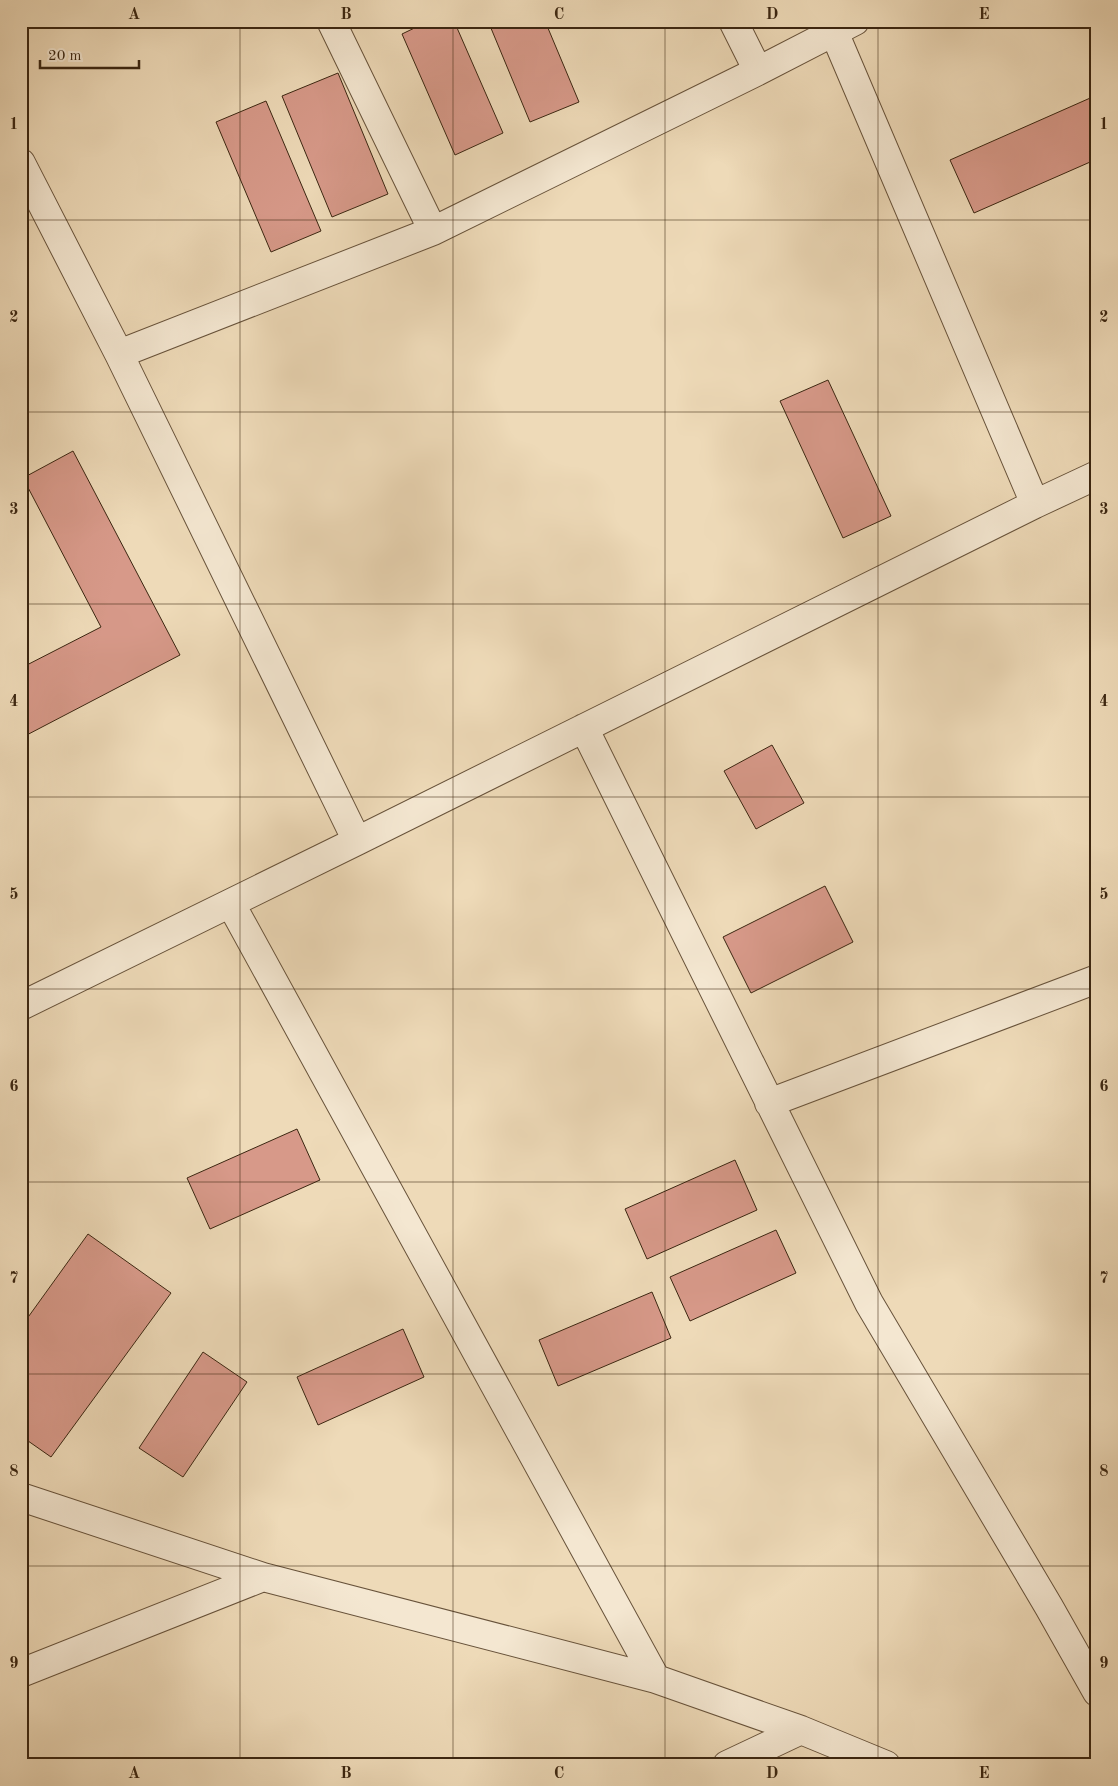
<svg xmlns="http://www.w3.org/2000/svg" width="1118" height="1786" font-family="'Old Standard TT',serif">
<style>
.building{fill:#d79989;stroke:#3b2611}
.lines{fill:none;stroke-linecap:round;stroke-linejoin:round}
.street-casing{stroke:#68533b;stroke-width:30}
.street{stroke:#f4e7d1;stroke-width:28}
.grid{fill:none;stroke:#3b2611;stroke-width:1;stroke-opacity:0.55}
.neatline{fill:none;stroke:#3b2611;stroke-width:2}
.grid-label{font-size:16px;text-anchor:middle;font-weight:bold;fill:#3b2611}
</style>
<rect width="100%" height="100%" fill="#eedab8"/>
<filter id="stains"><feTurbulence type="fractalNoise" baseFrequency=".004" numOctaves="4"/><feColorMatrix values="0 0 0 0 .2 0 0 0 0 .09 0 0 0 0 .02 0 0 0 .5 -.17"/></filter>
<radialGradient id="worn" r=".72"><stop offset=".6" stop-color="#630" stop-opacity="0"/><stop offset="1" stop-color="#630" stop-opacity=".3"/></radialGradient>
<!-- building -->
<path class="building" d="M 429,21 L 454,21 L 503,133 L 455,155 L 402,34 Z
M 488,21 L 545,21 L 579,102 L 530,122 Z
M 338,73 L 388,194 L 332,217 L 282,96 Z
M 1097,95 L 1097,159 L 974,213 L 950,160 Z
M 266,101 L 321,231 L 271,252 L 216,122 Z
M 828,380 L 891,516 L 843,538 L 780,401 Z
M 73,451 L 180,655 L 21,738 L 21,668 L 101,627 L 23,478 Z
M 772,745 L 804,803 L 756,829 L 724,771 Z
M 825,886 L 853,942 L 751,993 L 723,937 Z
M 297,1129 L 320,1180 L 210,1229 L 187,1178 Z
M 735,1160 L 757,1210 L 647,1259 L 625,1209 Z
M 776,1230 L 796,1273 L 690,1321 L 670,1277 Z
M 88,1234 L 171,1293 L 51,1457 L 21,1436 L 21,1327 Z
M 652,1292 L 671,1338 L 558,1386 L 539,1340 Z
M 403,1329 L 424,1377 L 318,1425 L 297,1377 Z
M 203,1352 L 247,1382 L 183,1477 L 139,1448 Z"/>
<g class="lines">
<!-- street casing -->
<g class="street-casing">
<path id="street" d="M 331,21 L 433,231
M 733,21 L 758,71
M 834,32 L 1035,504
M 21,163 L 119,354 L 357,841
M 119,354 L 433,231 L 758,71 L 855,21
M 584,728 L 869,1303 L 1049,1607 L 1097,1692
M 231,904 L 656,1679
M 21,1006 L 357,841 L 1035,504 L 1097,475
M 769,1103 L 1097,979
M 21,1497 L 263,1577 L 656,1679 L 801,1730 L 886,1765
M 21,1673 L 263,1577
M 727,1765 L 801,1730"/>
</g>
<!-- street -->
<use href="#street" class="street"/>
</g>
<!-- grid -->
<path class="grid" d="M 240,21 L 240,1765M 453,21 L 453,1765M 665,21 L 665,1765M 878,21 L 878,1765M 21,220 L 1097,220M 21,412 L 1097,412M 21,604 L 1097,604M 21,797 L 1097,797M 21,989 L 1097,989M 21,1182 L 1097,1182M 21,1374 L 1097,1374M 21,1566 L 1097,1566"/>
<!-- margin -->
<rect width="1118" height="1786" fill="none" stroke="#eedab8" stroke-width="55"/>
<!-- scale -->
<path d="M40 60v8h99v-8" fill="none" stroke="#3b2611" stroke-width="2.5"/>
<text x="48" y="60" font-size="15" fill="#3b2611" stroke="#f4e7d1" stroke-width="4" paint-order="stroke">20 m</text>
<rect x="28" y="28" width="1062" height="1730" class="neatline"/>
<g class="grid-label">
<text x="134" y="19">A</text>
<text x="346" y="19">B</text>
<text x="559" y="19">C</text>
<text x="772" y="19">D</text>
<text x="984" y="19">E</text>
<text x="14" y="129">1</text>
<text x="1104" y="129">1</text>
<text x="14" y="322">2</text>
<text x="1104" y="322">2</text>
<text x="14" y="514">3</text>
<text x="1104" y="514">3</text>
<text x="14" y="706">4</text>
<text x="1104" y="706">4</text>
<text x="14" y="899">5</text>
<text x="1104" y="899">5</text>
<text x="14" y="1091">6</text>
<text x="1104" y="1091">6</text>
<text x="14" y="1283">7</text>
<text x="1104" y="1283">7</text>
<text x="14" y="1476">8</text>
<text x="1104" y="1476">8</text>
<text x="14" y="1668">9</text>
<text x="1104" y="1668">9</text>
<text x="134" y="1778">A</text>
<text x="346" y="1778">B</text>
<text x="559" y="1778">C</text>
<text x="772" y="1778">D</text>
<text x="984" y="1778">E</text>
</g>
<rect width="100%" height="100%" filter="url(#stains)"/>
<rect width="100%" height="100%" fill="url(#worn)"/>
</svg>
